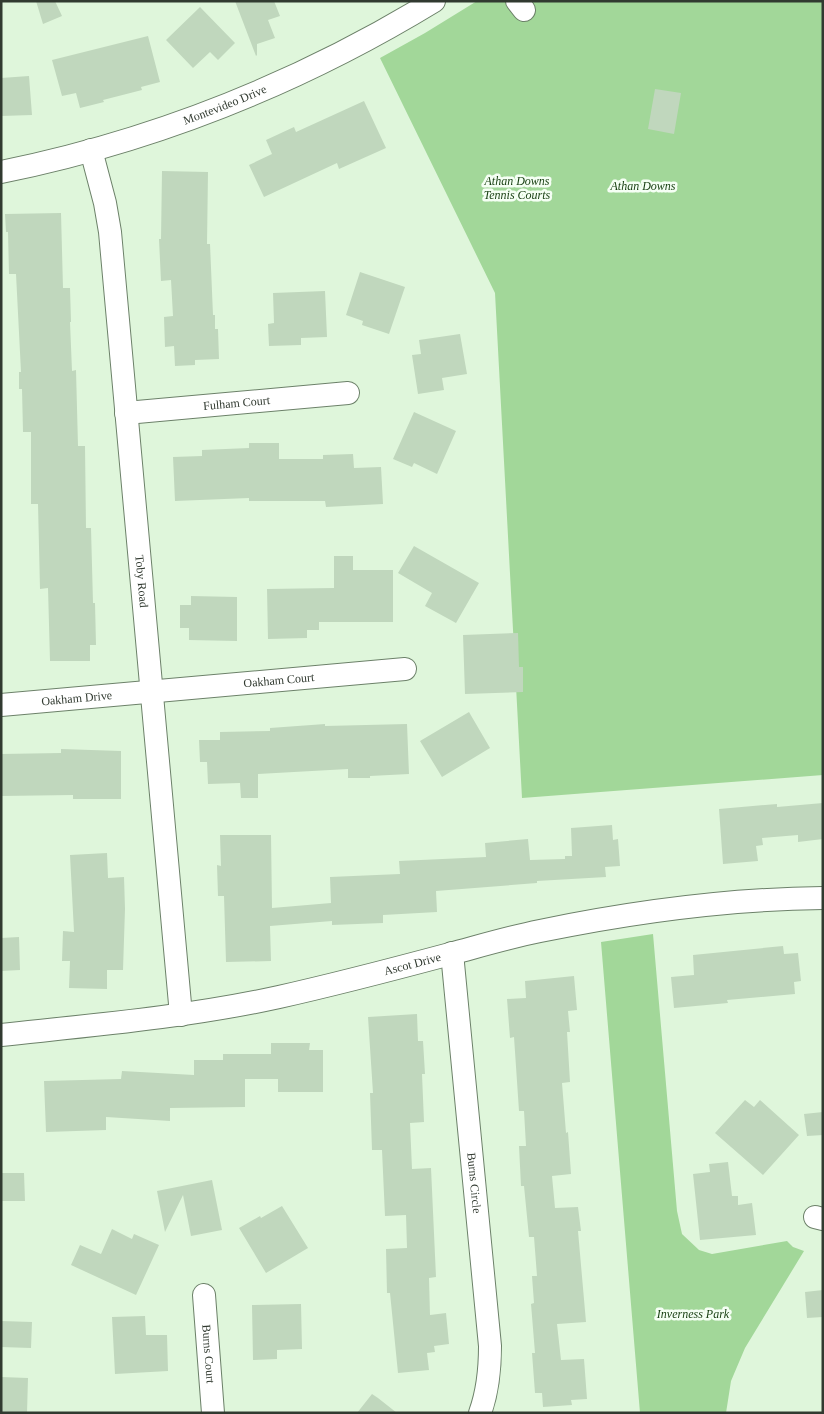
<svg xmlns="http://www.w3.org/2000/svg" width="824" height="1414" font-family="'Times New Roman',serif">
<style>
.green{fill:#a2d799}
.building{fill:#c0d7bd}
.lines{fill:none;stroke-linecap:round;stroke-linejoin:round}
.minor-casing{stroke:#6c8169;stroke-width:24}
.minor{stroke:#fff;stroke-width:22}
.labels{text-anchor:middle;stroke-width:5;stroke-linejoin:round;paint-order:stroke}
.street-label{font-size:12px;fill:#313a30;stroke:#f5fff4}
.park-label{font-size:12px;font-style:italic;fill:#153d0f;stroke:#f5fff4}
</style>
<rect width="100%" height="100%" fill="#dff6db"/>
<!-- green -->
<path class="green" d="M 477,1 L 823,1 L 823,775 L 522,798 L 495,293 L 380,58 L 425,33 Z
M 653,934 L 677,1211 L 682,1234 L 699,1250 L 712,1254 L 787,1241 L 793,1247 L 804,1251 L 745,1348 L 731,1381 L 726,1413 L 640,1413 L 601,942 Z"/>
<!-- building -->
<path class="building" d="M 36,1 L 55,1 L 62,16 L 43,24 Z
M 235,1 L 274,1 L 280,16 L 268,20 L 275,38 L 257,44 L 257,55 L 256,56 Z
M 200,7 L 235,43 L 218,60 L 210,52 L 193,68 L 166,40 Z
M 148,36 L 160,82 L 141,87 L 142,90 L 103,100 L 104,102 L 80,108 L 76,93 L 62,96 L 52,60 Z
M 29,76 L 32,115 L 1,116 L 1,78 Z
M 655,89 L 681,93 L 674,134 L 648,129 Z
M 364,101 L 386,148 L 339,169 L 337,163 L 264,197 L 249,165 L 272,154 L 266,140 L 294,127 L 296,132 Z
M 162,171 L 208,172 L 207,244 L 210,244 L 213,315 L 215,315 L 215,329 L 218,329 L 219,359 L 195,360 L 195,365 L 175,366 L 174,346 L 165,347 L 164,317 L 173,316 L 171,280 L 161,281 L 159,239 L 161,239 Z
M 61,213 L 63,288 L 70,288 L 71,322 L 70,322 L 72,371 L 76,370 L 78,446 L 85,446 L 86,528 L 91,528 L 93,603 L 95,603 L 96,645 L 90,645 L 90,661 L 50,661 L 48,588 L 40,589 L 38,504 L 31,504 L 31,432 L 23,432 L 22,389 L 19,389 L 19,372 L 21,372 L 16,274 L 9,274 L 8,232 L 6,232 L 5,214 Z
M 360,272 L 405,287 L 389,334 L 362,325 L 363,321 L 346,315 Z
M 325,291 L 327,337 L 301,338 L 301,345 L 269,346 L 268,324 L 274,323 L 273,293 Z
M 460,334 L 467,374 L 442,378 L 444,390 L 418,394 L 412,355 L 421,354 L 419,340 Z
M 414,412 L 456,431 L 437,474 L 414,463 L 412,467 L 393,459 Z
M 249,443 L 279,443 L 279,459 L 323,459 L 323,455 L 353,454 L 354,468 L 381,467 L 383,504 L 326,507 L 325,501 L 249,501 L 249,498 L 175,501 L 173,457 L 202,456 L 202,450 L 249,448 Z
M 414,546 L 479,583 L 456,623 L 425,606 L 432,593 L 398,573 Z
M 334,556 L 353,556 L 353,570 L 393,570 L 393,622 L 319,622 L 319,630 L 307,630 L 307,638 L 268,639 L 267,589 L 334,588 Z
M 191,596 L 237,597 L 237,641 L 189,640 L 189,628 L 180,628 L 180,605 L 191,605 Z
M 518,633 L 519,667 L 523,667 L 523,692 L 465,694 L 463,635 Z
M 469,712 L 490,748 L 442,777 L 420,741 Z
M 325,724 L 325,726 L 407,724 L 409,774 L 370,776 L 370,778 L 348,778 L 348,769 L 258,774 L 258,798 L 241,798 L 240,783 L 208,784 L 207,762 L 200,762 L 199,740 L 220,740 L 220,732 L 270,731 L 270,728 Z
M 61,749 L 121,751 L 121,799 L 73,799 L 73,795 L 1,796 L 1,754 L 61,753 Z
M 823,803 L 823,839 L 798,842 L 798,835 L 762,838 L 763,845 L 756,846 L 758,861 L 723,864 L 719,809 L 777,804 L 777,807 Z
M 612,825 L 613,840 L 618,839 L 620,866 L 605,867 L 606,877 L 537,881 L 537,883 L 436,891 L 437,912 L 383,915 L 383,923 L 332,925 L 332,921 L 270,926 L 271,961 L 226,962 L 224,896 L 218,896 L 217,865 L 221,866 L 220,835 L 271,835 L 272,908 L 331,903 L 330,877 L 400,874 L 399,861 L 486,857 L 485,843 L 528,839 L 530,860 L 565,859 L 565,856 L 572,856 L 571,828 Z
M 107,853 L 108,878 L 124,877 L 125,909 L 123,970 L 107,970 L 107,989 L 69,988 L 70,961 L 62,961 L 63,931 L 74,932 L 70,855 Z
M 19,937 L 20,970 L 1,971 L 1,938 Z
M 783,946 L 784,954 L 798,953 L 801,981 L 794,982 L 795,994 L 727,1000 L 728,1003 L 674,1008 L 671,977 L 694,975 L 693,955 Z
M 574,976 L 577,1010 L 568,1011 L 570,1032 L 567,1032 L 570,1082 L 562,1083 L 566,1133 L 568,1132 L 571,1174 L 552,1176 L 555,1208 L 578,1207 L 581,1231 L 578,1231 L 586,1322 L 557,1324 L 561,1360 L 584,1359 L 587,1399 L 571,1400 L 572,1405 L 543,1407 L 542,1393 L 535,1393 L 532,1353 L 535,1353 L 531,1304 L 534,1303 L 532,1276 L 537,1276 L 534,1237 L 529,1237 L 524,1186 L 521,1186 L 519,1146 L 526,1146 L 524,1111 L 519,1111 L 514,1037 L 510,1038 L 507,999 L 526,998 L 525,981 Z
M 417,1014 L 418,1041 L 423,1041 L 425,1074 L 422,1074 L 424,1122 L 410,1123 L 412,1169 L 431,1168 L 436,1277 L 429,1278 L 430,1315 L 446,1313 L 449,1344 L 434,1346 L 435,1352 L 427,1353 L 429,1370 L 398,1373 L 390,1293 L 387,1293 L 386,1249 L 407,1248 L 406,1215 L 385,1216 L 382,1150 L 372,1150 L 370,1093 L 373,1093 L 368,1017 Z
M 271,1043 L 310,1043 L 309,1050 L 323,1050 L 323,1092 L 278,1092 L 278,1079 L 245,1079 L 245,1107 L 170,1108 L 170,1121 L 106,1117 L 106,1130 L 46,1132 L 44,1081 L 121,1079 L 122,1071 L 194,1075 L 194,1060 L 223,1060 L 223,1054 L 271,1054 Z
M 745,1100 L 754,1107 L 760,1100 L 799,1135 L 763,1175 L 715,1133 Z
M 823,1112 L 823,1135 L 807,1136 L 804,1114 Z
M 728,1162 L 732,1196 L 738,1196 L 738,1205 L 752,1203 L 756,1235 L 700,1240 L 693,1174 L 710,1172 L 709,1164 Z
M 1,1173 L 24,1173 L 25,1201 L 1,1201 Z
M 212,1180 L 222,1230 L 191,1236 L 183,1195 L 165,1232 L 157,1191 Z
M 282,1206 L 308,1248 L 266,1273 L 239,1228 L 260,1216 L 261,1218 Z
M 112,1229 L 132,1239 L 134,1234 L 159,1245 L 136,1295 L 71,1265 L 80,1245 L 101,1254 Z
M 823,1290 L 823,1317 L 807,1318 L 805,1292 Z
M 301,1304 L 302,1349 L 277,1350 L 277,1359 L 253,1360 L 252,1305 Z
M 145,1316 L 146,1335 L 167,1335 L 168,1371 L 115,1374 L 112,1317 Z
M 1,1321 L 32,1322 L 31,1348 L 1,1347 Z
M 1,1377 L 28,1378 L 27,1413 L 1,1413 Z
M 372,1394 L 378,1398 L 397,1413 L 357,1413 Z"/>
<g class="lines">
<!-- minor casing -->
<g class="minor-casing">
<g id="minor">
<path d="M 517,1 L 524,10"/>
<path id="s1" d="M 91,150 L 105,203 L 110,232 L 181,1015"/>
<path id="s2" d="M 1,172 C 154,141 301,82 434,1"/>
<path id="s3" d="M 126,413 L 348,393"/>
<path id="s4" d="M 1,705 L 405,669"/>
<path id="s5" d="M 452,953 L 490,1346 C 490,1369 488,1391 480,1413"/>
<path id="s6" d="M 1,1035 C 94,1025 188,1017 279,997 C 337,984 394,969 450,954 C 480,946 510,937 540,931 C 632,912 728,899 823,898"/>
<path d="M 815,1217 L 823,1219"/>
<path id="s7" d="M 204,1295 L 213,1413"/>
</g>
</g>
<!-- minor -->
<use href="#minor" class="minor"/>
</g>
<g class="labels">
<!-- street labels -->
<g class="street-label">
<text dy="4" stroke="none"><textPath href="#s2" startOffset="234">Montevideo Drive</textPath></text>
<text dy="4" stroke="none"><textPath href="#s3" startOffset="111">Fulham Court</textPath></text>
<text dy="4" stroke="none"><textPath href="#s1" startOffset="435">Toby Road</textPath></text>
<text dy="4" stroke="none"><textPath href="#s4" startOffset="279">Oakham Court</textPath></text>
<text dy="4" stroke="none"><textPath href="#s4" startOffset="76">Oakham Drive</textPath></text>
<text dy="4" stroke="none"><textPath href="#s6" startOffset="418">Ascot Drive</textPath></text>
<text dy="4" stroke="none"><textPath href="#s5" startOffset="231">Burns Circle</textPath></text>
<text dy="4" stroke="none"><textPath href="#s7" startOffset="59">Burns Court</textPath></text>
</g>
<!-- park labels -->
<g class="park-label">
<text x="517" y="185">Athan Downs<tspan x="517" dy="14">Tennis Courts</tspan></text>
<text x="643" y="190">Athan Downs</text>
<text x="693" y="1318">Inverness Park</text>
</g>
</g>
<!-- border -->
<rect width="824" height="1414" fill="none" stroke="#313a30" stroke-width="5"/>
</svg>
